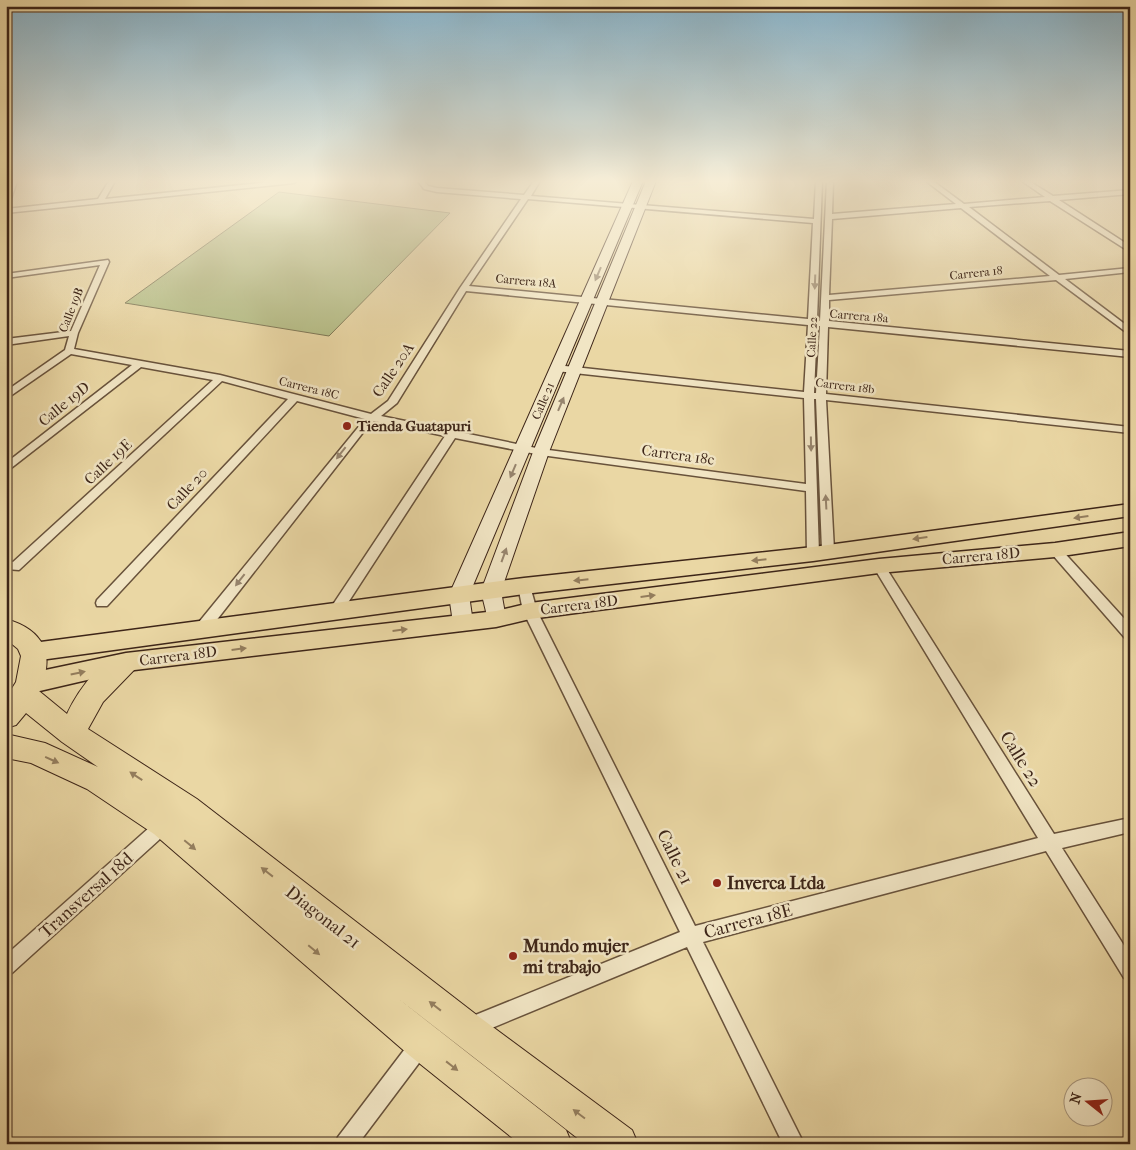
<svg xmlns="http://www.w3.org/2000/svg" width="1136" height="1150" font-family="'IM FELL French Canon',serif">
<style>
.green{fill:#b5bf87;stroke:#797250}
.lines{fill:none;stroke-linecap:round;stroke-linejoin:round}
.street-casing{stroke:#68523b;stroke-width:3}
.secondary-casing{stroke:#3d2518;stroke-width:2}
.primary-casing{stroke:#3d2518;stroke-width:3}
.highway-casing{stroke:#3d2518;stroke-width:2}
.street{fill:#f1e5c4;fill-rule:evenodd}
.secondary{fill:#f1e5c4;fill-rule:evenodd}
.primary{fill:#ead7a4;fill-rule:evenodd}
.highway{fill:#ead7a4;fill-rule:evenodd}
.oneway{fill:#97856e}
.oneway2{fill:#947e5e}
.poi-dot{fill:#8f2418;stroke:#f1e5c4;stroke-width:2}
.labels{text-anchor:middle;stroke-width:5;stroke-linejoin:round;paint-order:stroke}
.far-street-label{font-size:12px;fill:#3d2518;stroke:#f1e5c4}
.street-label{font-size:15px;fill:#3d2518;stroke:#f1e5c4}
.poi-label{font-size:15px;font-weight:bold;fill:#3d2518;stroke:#f1e5c4;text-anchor:start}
.near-street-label{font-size:18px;fill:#3d2518;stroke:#f1e5c4}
.near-poi-label{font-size:18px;font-weight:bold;fill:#3d2518;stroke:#f1e5c4;text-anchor:start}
</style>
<rect width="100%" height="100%" fill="#ead7a4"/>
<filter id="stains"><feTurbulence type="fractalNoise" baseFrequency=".004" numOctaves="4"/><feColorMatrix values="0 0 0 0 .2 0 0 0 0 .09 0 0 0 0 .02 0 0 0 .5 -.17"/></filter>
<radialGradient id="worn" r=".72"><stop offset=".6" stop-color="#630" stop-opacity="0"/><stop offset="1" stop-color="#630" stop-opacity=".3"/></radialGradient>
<!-- green -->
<path class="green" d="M 279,192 L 450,213 L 329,336 L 125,303 Z"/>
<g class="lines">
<!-- street casing -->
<g class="street-casing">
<path id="street" d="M 11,181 L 17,181 L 10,202 L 6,204 L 6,192 Z
M 109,181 L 115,181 L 105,199 L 279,181 L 297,181 L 294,183 L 6,213 L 6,209 L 98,199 Z
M 418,181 L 424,181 L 428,186 L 437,188 L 524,195 L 534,181 L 540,181 L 531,196 L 814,219 L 816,181 L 822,181 L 817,320 L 820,321 L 827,181 L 833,181 L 832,214 L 956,204 L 926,181 L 933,181 L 964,204 L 1045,197 L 1022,181 L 1029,181 L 1053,196 L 1130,190 L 1130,194 L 1059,200 L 1130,246 L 1130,252 L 1050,201 L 969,207 L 1059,275 L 1130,268 L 1130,272 L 1065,279 L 1130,328 L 1130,335 L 1056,280 L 829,300 L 829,321 L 1130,351 L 1130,357 L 828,327 L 826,394 L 1130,427 L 1130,433 L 826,400 L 834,550 L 828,554 L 822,550 L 816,399 L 814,399 L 819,554 L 813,558 L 807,554 L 806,491 L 541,455 L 455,438 L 340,615 L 330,615 L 328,612 L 330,609 L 445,436 L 374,421 L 368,426 L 205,635 L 195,635 L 193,631 L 195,627 L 365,419 L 297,401 L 107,606 L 97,606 L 96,603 L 97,600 L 288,399 L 222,381 L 19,570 L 6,569 L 6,561 L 13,562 L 213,380 L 141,367 L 6,472 L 6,463 L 132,365 L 71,354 L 6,399 L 6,391 L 65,350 L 69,336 L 6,345 L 6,339 L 71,331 L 100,265 L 6,278 L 6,274 L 108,260 L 109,262 L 78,333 L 74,349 L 220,375 L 371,414 L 388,401 L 460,288 L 521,199 L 437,192 L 424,189 ZM 528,199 L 813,223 L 808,319 L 469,286 ZM 961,208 L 1050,276 L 829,295 L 832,219 ZM 466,291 L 808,325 L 804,392 L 556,365 L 551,368 L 556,371 L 804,398 L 806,484 L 541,449 L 381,416 L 397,403 ZM 817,326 L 820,326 L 816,393 L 814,393 Z
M 1125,181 L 1130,181 L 1130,184 Z
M 1055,546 L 1059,547 L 1130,625 L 1130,639 L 1125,638 L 1051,553 L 1049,550 L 1051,547 Z
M 879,562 L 883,563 L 1054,834 L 1130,818 L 1130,832 L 1062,848 L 1130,955 L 1130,981 L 1124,978 L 1046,851 L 703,942 L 804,1144 L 783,1144 L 687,947 L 470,1037 L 463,1034 L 460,1027 L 463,1020 L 680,932 L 523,611 L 518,586 L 520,583 L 524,581 L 530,586 L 537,611 L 695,926 L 1038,838 L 873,566 Z
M 165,817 L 171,819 L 173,824 L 171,829 L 12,973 L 6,976 L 6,955 L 159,819 Z
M 421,1034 L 428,1037 L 431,1044 L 428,1051 L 358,1144 L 335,1144 L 338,1137 L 414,1037 Z"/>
</g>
<!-- secondary casing -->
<g class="secondary-casing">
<path id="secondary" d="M 633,181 L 643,181 L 469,595 L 473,623 L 470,628 L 463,630 L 456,628 L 453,623 L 449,595 Z
M 646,181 L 656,181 L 549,452 L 501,591 L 506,619 L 503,624 L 496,626 L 489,624 L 481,591 L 533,452 Z"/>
</g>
<!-- primary casing -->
<g class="primary-casing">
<path id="primary" d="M 1130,504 L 1130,516 L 813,561 L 524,594 L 33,661 L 25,658 L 21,652 L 25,646 L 33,643 L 524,578 L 813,547 Z
M 1130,532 L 1130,546 L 1055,557 L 879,573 L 530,619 L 496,627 L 126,671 L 31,693 L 23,690 L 19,683 L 23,676 L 31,673 L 126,653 L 496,611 L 530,603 L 879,559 L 1055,543 Z"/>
</g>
<!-- highway casing -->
<g class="highway-casing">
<path id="highway" d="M 6,619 C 44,630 56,655 39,691 L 67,714 C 77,692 108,646 135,655 L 139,662 L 135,669 L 103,702 L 88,729 L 197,799 L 478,1016 L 632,1130 L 638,1144 L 585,1144 L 395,996 L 566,1130 L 572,1144 L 520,1144 L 409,1055 L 154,834 L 87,789 L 31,763 L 6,758 L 6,734 L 45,743 L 98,767 L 62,742 L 26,713 L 16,725 L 6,728 L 6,698 L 16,682 L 21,656 L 18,649 L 6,639 Z"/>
</g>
<!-- street -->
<use href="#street" class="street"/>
<!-- secondary -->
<use href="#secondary" class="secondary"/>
<!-- primary -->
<use href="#primary" class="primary"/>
<!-- highway -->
<use href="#highway" class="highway"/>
</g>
<!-- one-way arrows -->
<defs><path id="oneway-solid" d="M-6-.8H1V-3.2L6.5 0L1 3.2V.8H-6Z" transform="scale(1.25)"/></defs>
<g class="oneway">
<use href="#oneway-solid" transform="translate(598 274) rotate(113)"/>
<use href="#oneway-solid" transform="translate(815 282) rotate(92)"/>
<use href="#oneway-solid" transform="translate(561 404) rotate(-67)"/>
<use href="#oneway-solid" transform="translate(811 444) rotate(89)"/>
<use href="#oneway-solid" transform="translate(341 453) rotate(128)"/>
<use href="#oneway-solid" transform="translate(513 471) rotate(113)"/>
<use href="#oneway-solid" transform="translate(826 502) rotate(-93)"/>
<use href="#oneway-solid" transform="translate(504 555) rotate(-70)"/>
<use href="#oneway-solid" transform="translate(240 580) rotate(128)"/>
</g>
<g class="oneway2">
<use href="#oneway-solid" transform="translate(1081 517) rotate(172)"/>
<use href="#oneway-solid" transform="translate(920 538) rotate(172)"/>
<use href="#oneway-solid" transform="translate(759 560) rotate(174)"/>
<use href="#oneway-solid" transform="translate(581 580) rotate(174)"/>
<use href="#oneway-solid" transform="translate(648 596) rotate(-7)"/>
<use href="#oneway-solid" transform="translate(400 630) rotate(-7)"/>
<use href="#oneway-solid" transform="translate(239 649) rotate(-7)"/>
<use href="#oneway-solid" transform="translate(78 673) rotate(-12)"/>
<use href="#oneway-solid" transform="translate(52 760) rotate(24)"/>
<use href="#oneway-solid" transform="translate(136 776) rotate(-147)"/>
<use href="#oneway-solid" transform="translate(190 845) rotate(40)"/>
<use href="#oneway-solid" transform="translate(267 872) rotate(-142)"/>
<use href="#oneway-solid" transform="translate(314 950) rotate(40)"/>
<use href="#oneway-solid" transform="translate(435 1006) rotate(-142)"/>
<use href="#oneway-solid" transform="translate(452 1066) rotate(38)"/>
<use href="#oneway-solid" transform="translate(579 1114) rotate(-143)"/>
</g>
<!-- sky -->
<linearGradient id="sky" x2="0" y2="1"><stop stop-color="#88b6cf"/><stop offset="0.53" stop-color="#f6edd6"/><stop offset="1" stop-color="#f6edd6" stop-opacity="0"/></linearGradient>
<rect width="1136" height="342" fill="url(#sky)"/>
<!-- markers -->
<g class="poi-dot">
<circle cx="347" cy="426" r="5"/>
<circle cx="717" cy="883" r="5"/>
<circle cx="513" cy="956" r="5"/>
</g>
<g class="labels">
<!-- far-street labels -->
<g class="far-street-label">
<text transform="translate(976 273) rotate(-6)" y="4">Carrera 18</text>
<text transform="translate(526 281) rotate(5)" y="4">Carrera 18A</text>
<text transform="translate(71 310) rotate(-68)" y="4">Calle 19B</text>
<text transform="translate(859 316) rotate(5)" y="4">Carrera 18a</text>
<text transform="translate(812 337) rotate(-87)" y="4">Calle 22</text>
<text transform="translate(845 386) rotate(7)" y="4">Carrera 18b</text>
<text transform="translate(309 388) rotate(14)" y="4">Carrera 18C</text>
<text transform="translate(543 401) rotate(-67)" y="4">Calle 21</text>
</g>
<!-- street labels -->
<g class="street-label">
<text transform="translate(393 370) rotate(-56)" y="5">Calle 20A</text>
<text transform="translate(64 404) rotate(-39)" y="5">Calle 19D</text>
<text transform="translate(678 455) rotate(8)" y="5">Carrera 18c</text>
<text transform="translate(108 462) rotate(-43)" y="5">Calle 19E</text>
<text transform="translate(187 489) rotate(-47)" y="5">Calle 20</text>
<text transform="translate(981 556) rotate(-5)" y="5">Carrera 18D</text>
<text transform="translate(579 605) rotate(-7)" y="5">Carrera 18D</text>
<text transform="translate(178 656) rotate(-7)" y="5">Carrera 18D</text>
</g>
<!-- poi labels -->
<g class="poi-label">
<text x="357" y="431">Tienda Guatapuri</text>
</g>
<!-- near-street labels -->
<g class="near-street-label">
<text transform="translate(1021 759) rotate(58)" y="6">Calle 22</text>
<text transform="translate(675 857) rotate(64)" y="6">Calle 21</text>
<text transform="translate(86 895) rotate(-42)" y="6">Transversal 18d</text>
<text transform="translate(323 917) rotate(38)" y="6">Diagonal 21</text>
<text transform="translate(748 921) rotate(-15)" y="6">Carrera 18E</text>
</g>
<!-- near-poi labels -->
<g class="near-poi-label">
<text x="727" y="889">Inverca Ltda</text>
<text x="523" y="952">Mundo mujer<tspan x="523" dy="21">mi trabajo</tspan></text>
</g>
</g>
<!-- margin -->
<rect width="1136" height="1150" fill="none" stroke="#ead7a4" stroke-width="25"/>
<rect x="8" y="8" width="1121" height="1135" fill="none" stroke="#3d2518" stroke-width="2.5"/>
<rect x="12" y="12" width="1111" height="1125" fill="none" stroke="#3d2518"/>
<!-- north arrow -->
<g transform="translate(1088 1102) rotate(287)"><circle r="24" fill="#f1e5c4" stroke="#a9987f"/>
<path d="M0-4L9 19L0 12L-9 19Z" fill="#8f2418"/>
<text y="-8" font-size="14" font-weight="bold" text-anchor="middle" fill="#3d2518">N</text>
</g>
<rect width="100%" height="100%" filter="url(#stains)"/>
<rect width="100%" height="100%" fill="url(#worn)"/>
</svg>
